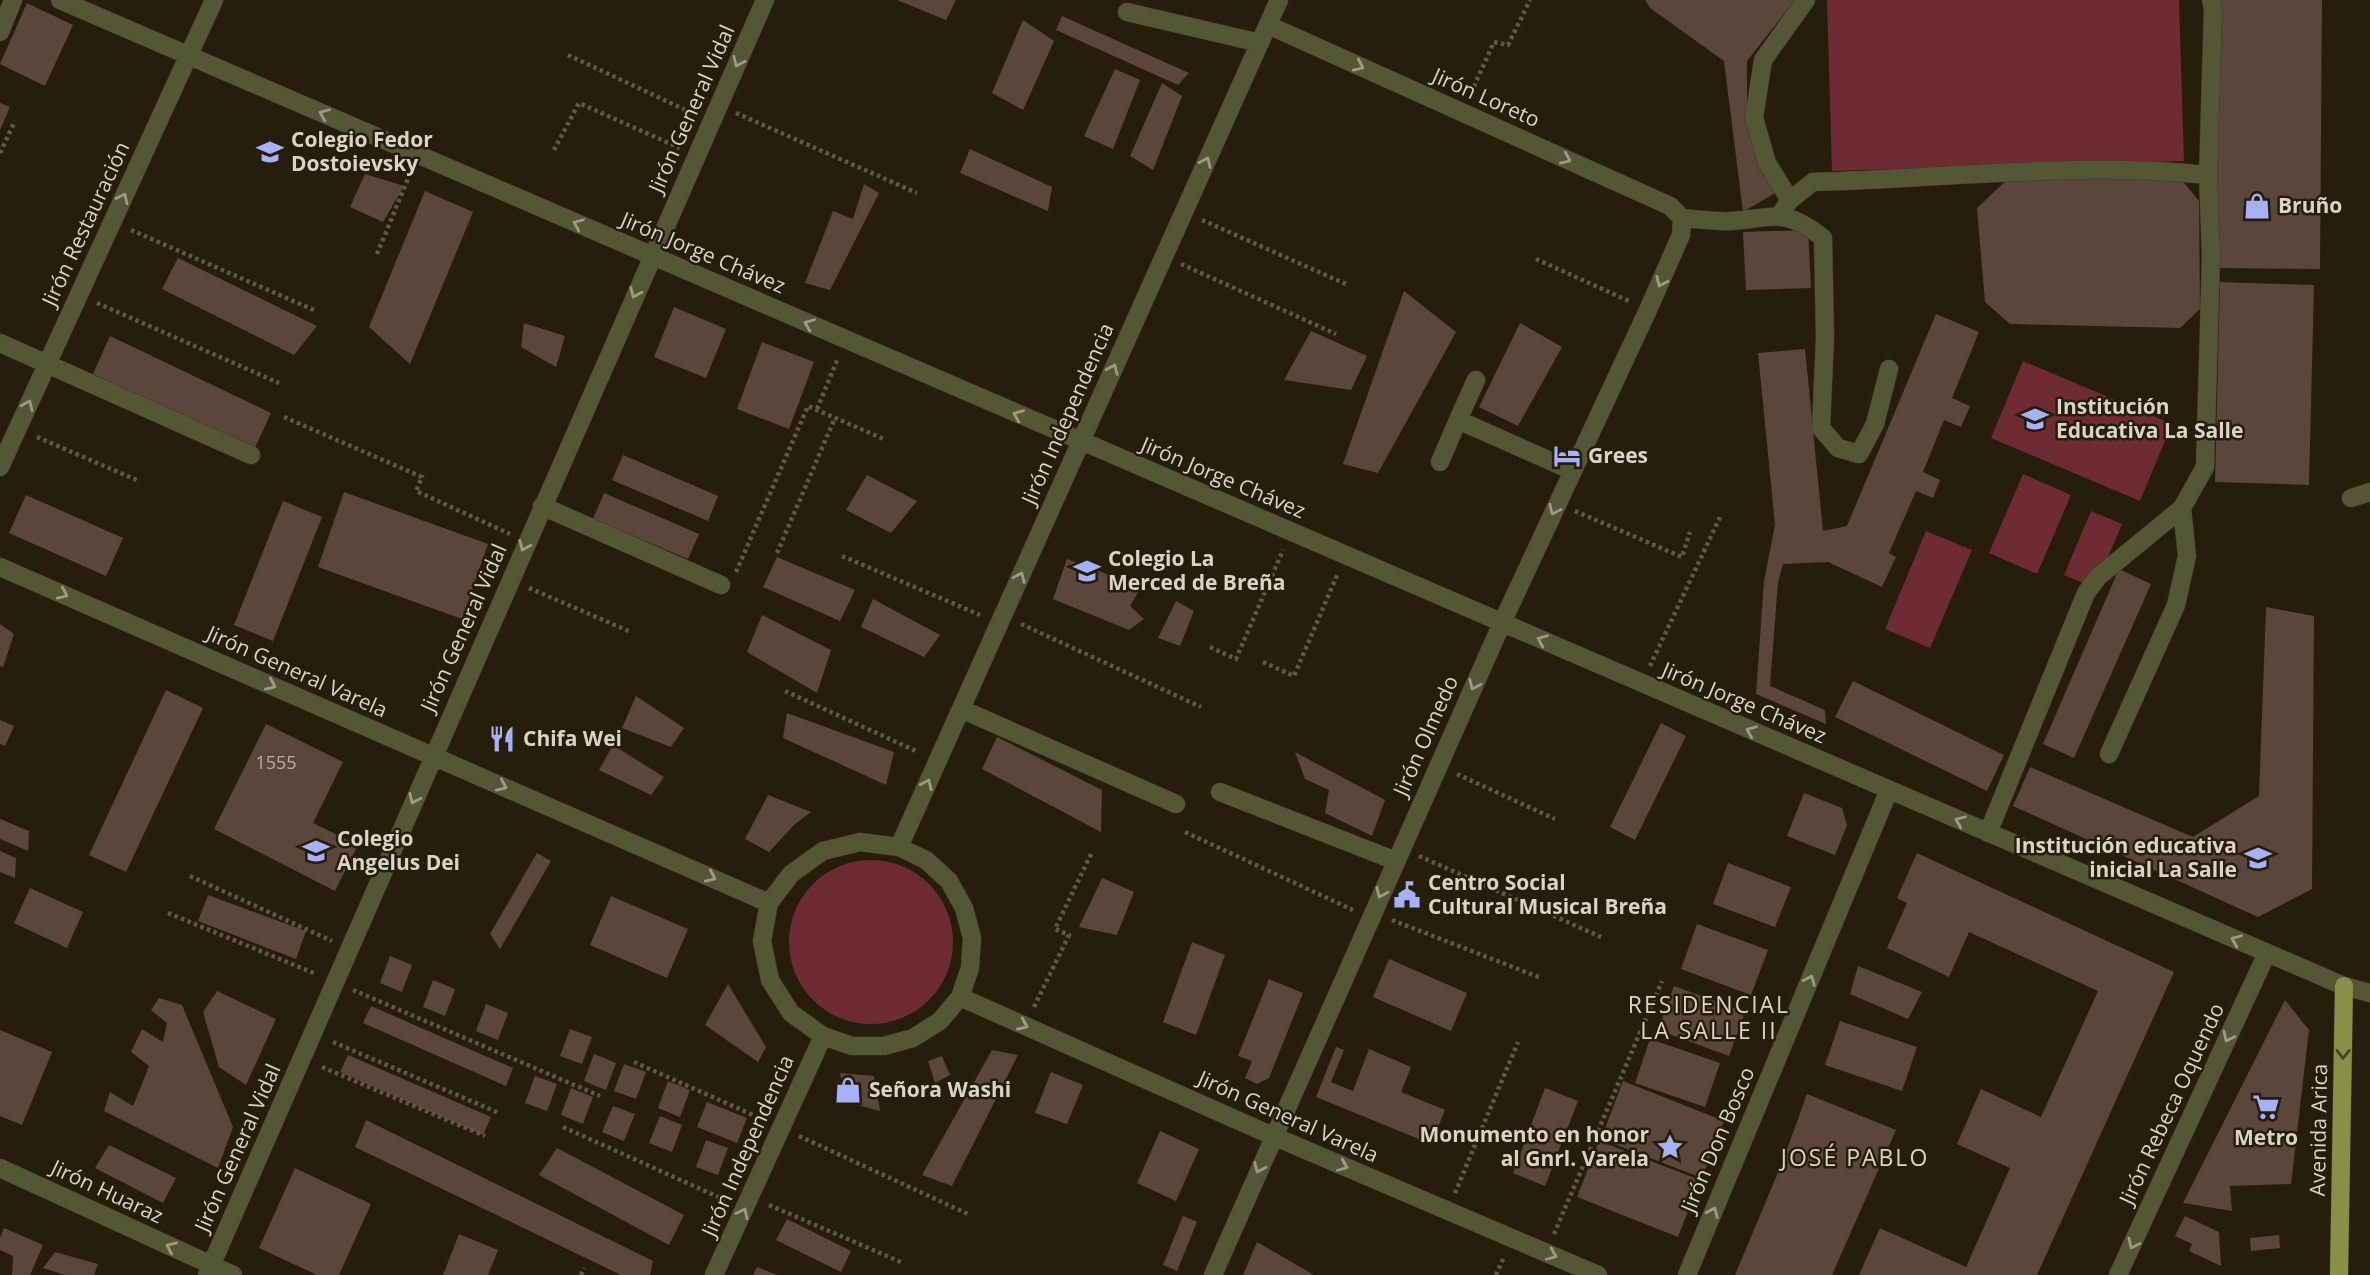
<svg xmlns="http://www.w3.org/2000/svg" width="2370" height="1275" font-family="'Open Sans',sans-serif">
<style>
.park{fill:#6f2b33}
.building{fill:#5b463c}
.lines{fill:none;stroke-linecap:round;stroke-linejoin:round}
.minor-casing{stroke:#433a29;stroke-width:19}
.major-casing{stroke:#433a29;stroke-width:19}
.path{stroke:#615849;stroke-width:4.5;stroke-dasharray:3.5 3.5;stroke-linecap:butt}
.minor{stroke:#535736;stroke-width:18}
.major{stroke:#888f47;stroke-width:18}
.oneway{stroke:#9d9b86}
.oneway2{stroke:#494520}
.labels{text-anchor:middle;stroke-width:5;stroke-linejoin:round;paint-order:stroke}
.number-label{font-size:18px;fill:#bab0a5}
.street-label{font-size:21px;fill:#d9d3c8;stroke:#271d0b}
.poi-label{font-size:21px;font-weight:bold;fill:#d9d3c8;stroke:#271d0b;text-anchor:start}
.neighbourhood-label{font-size:23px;letter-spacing:2px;fill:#d9d3c8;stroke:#271d0b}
</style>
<rect width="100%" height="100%" fill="#271d0b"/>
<!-- park -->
<path class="park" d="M 1827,0 L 2179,0 L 2184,161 L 1832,171 Z
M 2023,361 L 2172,424 L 2140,501 L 1991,438 Z
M 2023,474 L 2071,495 L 2037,574 L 1989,553 Z
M 2091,511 L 2122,524 L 2095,588 L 2064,575 Z
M 1926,531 L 1972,550 L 1930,648 L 1885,629 Z
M789 942a82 82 0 1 1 164 0a82 82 0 1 1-164 0Z"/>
<!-- building -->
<path class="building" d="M 897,0 L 956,0 L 946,20 Z
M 1645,0 L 1795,0 L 1747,61 L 1747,129 L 1775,193 L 1743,212 L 1724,61 L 1650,8 Z
M 2217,0 L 2322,0 L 2320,269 L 2214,268 Z
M 27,3 L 73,25 L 45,86 L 0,64 Z
M 1062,16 L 1189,73 L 1178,85 L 1056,30 Z
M 1023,20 L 1054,41 L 1023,110 L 992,93 Z
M 1115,69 L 1140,80 L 1113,149 L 1084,136 Z
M 1162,83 L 1182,96 L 1153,170 L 1130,156 Z
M 0,103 L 10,107 L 0,130 Z
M 970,149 L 1052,187 L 1048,211 L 960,173 Z
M 365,174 L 404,186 L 383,222 L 350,207 Z
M 2011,176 L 2181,179 L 2199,201 L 2200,309 L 2180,328 L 2010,324 L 1985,302 L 1977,208 Z
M 864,184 L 879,193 L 830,290 L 805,283 L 833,211 L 853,219 Z
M 425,191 L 473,212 L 410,364 L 369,327 Z
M 1808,230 L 1811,288 L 1746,290 L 1743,232 Z
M 178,258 L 317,326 L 294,355 L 162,289 Z
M 2220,282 L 2314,285 L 2309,485 L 2215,482 Z
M 1404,291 L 1456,332 L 1378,473 L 1343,464 Z
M 674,307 L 726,329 L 706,378 L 654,357 Z
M 1936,314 L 1979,332 L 1952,398 L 1970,406 L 1961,427 L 1944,420 L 1923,472 L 1940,480 L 1933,498 L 1916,491 L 1889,553 L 1896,557 L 1882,587 L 1828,562 L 1783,564 L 1778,582 L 1770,686 L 1825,710 L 1826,724 L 1756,694 L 1764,581 L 1775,525 L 1758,353 L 1805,349 L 1823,531 L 1847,526 Z
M 524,323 L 565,336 L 556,367 L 521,347 Z
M 1520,323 L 1562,347 L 1518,426 L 1479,407 Z
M 1311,331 L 1367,356 L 1351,390 L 1284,380 Z
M 110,336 L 271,413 L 254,450 L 93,374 Z
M 762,342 L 814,362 L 789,429 L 737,409 Z
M 623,455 L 718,496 L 708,521 L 612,480 Z
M 867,475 L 917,501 L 891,533 L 846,510 Z
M 344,492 L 488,544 L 462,619 L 318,567 Z
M 604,493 L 699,534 L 688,559 L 593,519 Z
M 26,495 L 123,538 L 106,576 L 9,533 Z
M 283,501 L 322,517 L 273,641 L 234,625 Z
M 777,557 L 855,590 L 840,621 L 763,587 Z
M 1067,559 L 1141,587 L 1130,606 L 1144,619 L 1129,630 L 1053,599 Z
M 2119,569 L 2151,584 L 2074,758 L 2043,744 Z
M 873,599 L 940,635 L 924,657 L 861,627 Z
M 1176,601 L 1194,611 L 1180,646 L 1158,638 Z
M 2266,607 L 2314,616 L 2312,889 L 2258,917 L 2013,806 L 2030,767 L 2193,837 L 2259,796 Z
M 762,615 L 831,650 L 817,693 L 747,652 Z
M 0,624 L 14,634 L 3,667 L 0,666 Z
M 1853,681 L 2004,755 L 1987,791 L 1835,717 Z
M 166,690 L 203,708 L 126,872 L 89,855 Z
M 636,696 L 684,728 L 671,747 L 622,728 Z
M 787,713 L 894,752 L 886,785 L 783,738 Z
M 0,720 L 14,726 L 5,746 L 0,744 Z
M 1661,723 L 1686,736 L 1635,840 L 1610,827 Z
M 266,724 L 343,762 L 313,823 L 358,845 L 335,891 L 214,829 Z
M 997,737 L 1102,790 L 1101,832 L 982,769 Z
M 613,745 L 664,777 L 651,795 L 599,770 Z
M 1295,752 L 1385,800 L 1372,836 L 1325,813 L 1329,790 L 1305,779 Z
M 1804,793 L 1842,808 L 1847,825 L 1835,855 L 1787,836 Z
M 768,795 L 811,812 L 795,824 L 769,852 L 745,839 Z
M 0,819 L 29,831 L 28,851 L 0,839 Z
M 0,851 L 16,858 L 15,878 L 0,872 Z
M 537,853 L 551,861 L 500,949 L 490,934 Z
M 1917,853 L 2174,972 L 2037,1275 L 1859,1275 L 1880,1228 L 1966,1267 L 2010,1168 L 1957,1144 L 1981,1089 L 2041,1117 L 2098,991 L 1969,932 L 1949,977 L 1887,948 L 1907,903 L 1897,898 Z
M 1728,863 L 1791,887 L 1775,927 L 1713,904 Z
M 1102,878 L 1134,892 L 1117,935 L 1079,927 Z
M 30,888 L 83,912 L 67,948 L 14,923 Z
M 208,895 L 306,931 L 296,959 L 198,921 Z
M 611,896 L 688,929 L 667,978 L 590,945 Z
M 1697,924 L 1768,950 L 1751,995 L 1681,969 Z
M 1192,942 L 1225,955 L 1196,1035 L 1163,1022 Z
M 390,956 L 412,965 L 402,992 L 380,983 Z
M 1389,959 L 1467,993 L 1451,1031 L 1373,997 Z
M 1858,966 L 1922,992 L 1908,1019 L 1850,994 Z
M 1269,979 L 1303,993 L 1269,1078 L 1257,1084 L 1245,1078 L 1252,1061 L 1238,1056 Z
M 433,980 L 455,989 L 445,1016 L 423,1007 Z
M 728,984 L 766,1047 L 758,1062 L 705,1025 Z
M 1674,986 L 1745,1012 L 1729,1056 L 1658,1030 Z
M 217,991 L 276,1019 L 246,1085 L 219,1067 L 203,1012 Z
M 159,998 L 182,1005 L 233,1127 L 218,1168 L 104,1111 L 110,1092 L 133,1106 L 149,1066 L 131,1052 L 142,1029 L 163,1042 L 167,1023 L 151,1010 Z
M 2285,1000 L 2309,1030 L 2291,1184 L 2230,1186 L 2232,1211 L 2183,1203 Z
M 486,1004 L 508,1013 L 498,1040 L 476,1031 Z
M 371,1006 L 513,1068 L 506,1086 L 363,1023 Z
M 1840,1021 L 1917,1047 L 1902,1091 L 1825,1065 Z
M 570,1029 L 592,1037 L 582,1064 L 560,1056 Z
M 0,1030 L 52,1052 L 22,1125 L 0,1116 Z
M 1650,1039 L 1720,1063 L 1705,1107 L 1635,1083 Z
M 1336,1047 L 1344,1050 L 1331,1082 L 1353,1091 L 1369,1049 L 1411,1067 L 1401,1092 L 1445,1110 L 1431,1144 L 1316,1097 Z
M 992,1050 L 1018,1055 L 952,1186 L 922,1175 Z
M 594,1054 L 616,1063 L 606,1090 L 584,1081 Z
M 348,1055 L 491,1117 L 483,1135 L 340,1072 Z
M 942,1056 L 950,1075 L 935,1083 L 928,1061 Z
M 624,1064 L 646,1072 L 636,1099 L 614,1091 Z
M 1051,1072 L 1083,1085 L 1067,1124 L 1035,1113 Z
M 840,1073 L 874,1076 L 880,1111 L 846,1102 Z
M 535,1076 L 557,1084 L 547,1111 L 525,1103 Z
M 668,1081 L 690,1090 L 680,1117 L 658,1108 Z
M 1623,1081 L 1724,1121 L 1702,1178 L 1601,1139 Z
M 571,1088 L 593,1097 L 583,1124 L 561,1115 Z
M 1545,1088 L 1578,1101 L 1545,1186 L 1513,1173 Z
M 1807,1094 L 1896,1130 L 1832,1275 L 1735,1275 L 1782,1163 Z
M 707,1102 L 747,1118 L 737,1143 L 697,1127 Z
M 613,1106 L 635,1114 L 624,1141 L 602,1132 Z
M 660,1116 L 682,1125 L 672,1152 L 649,1143 Z
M 366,1120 L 653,1261 L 650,1275 L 621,1275 L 355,1147 Z
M 1160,1131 L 1199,1149 L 1176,1201 L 1137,1183 Z
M 706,1140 L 728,1148 L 718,1175 L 696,1167 Z
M 1599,1141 L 1700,1180 L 1678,1237 L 1577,1197 Z
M 109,1145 L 176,1178 L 163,1203 L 95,1168 Z
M 557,1148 L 684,1215 L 669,1245 L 539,1175 Z
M 295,1168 L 371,1204 L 339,1275 L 317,1275 L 259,1248 Z
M 1183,1216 L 1197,1222 L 1177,1271 L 1163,1265 Z
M 2185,1216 L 2219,1232 L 2221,1266 L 2189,1251 L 2192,1244 L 2175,1236 Z
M 787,1219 L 851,1251 L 841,1272 L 776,1240 Z
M 4,1228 L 43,1245 L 30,1275 L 12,1275 L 13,1256 L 0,1250 L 0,1238 Z
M 459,1234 L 498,1250 L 488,1275 L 443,1275 Z
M 2279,1235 L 2280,1248 L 2251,1251 L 2250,1238 Z
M 1257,1242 L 1314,1275 L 1243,1275 Z
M 55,1252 L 98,1264 L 94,1275 L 65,1275 L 43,1268 Z
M 757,1267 L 777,1275 L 753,1275 Z"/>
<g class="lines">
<!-- minor casing -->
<g class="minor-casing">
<path id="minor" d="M 60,0 L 2344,986 L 2370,993
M 1127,12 L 1260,43
M 1268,25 L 1670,206 L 1682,218
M 0,32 L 13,0
M 2208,175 L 2213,9 L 2211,0
M 1790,200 L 1767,163 L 1754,118 L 1763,60 L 1806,0
M 1780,215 L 1790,200 L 1813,182 C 1944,179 2077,161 2208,175 L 2211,256 L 2205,467 L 2182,508 L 2098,577 L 2086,593 L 1988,833
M 1682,218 C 1698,219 1715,222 1731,221 C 1776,218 1784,207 1823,238 L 1825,337 L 1821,428 L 1838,448 L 1859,454 L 1875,424 L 1889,369
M 0,343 L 251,455
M 1458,420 L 1476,380
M 1440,462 L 1458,420 L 1573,471
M 0,467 L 214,0
M 2351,498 L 2370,492
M 542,506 L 721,585
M 0,567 L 769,903
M 961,709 L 1176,804
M 2109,754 L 2176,605 L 2187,556 L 2182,508
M 1220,792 L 1396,861
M 860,842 L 899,847 L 926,860 L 949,881 L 964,908 L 972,938 L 970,968 L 960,997 L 940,1021 L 913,1038 L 884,1046 L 852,1046 L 823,1036 L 791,1013 L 770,980 L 762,941 L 769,903 L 791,874 L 823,851 Z
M 899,847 L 1279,0
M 960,997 L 1273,1136 L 1598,1275
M 0,1168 L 233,1275
M 207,1275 L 765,0
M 714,1275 L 823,1036
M 1213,1275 L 1502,623 L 1648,310 L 1681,235 L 1682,218
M 1687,1275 L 1889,790
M 2118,1275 L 2267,953"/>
</g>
<!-- major casing -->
<g class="major-casing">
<path id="major" d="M 2339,1275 L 2344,986"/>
</g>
<!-- path -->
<path class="path" d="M 568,55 L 694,114
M 1471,93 L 1494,42 L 1508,45 L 1530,0
M 736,113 L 917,193
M 554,150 L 579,103 L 680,148
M 0,153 L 15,121
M 1202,220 L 1348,285
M 131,230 L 316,311
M 377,254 L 410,174
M 1536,259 L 1631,302
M 1181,264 L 1336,334
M 97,303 L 279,383
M 817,409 L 838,358
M 284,417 L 422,477 L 416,491 L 510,534
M 37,437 L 139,481
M 1575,511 L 1682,557 L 1690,532
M 777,553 L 835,418
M 842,556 L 980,615
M 736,572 L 808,406 L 886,440
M 529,588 L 631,632
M 1021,624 L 1201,707
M 1210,647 L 1236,659 L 1283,550
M 1263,662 L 1294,676 L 1338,573
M 1650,666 L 1721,515
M 785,691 L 918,752
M 1457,774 L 1555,819
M 1185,832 L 1353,910
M 1419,856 L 1601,937
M 190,876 L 332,941
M 168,913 L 316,974
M 1392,920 L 1541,978
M 353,990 L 600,1096
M 1034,1007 L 1069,935 L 1055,929 L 1092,852
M 333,1042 L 499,1113
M 634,1062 L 762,1119
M 322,1067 L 485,1136
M 563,1127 L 725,1200
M 799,1136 L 970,1215
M 1455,1193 L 1518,1042
M 769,1205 L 903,1263
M 1554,1234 L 1662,981
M 581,1275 L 584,1268
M 1496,1275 L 1504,1257"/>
<!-- minor -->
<use href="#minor" class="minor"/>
<!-- major -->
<use href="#major" class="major"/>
</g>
<!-- one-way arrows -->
<defs><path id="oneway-chevron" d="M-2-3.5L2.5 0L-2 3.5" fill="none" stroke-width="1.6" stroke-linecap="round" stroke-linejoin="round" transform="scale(1.75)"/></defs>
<g class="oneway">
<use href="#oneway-chevron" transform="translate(738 62) rotate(114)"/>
<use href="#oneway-chevron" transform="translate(1359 66) rotate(24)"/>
<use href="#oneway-chevron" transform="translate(324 114) rotate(-157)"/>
<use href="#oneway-chevron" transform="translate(1566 159) rotate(24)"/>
<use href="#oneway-chevron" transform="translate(1206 162) rotate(-66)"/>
<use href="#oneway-chevron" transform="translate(123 198) rotate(-65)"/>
<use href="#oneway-chevron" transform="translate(578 224) rotate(-157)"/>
<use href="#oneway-chevron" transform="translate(1661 282) rotate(114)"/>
<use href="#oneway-chevron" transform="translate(635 293) rotate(114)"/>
<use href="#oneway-chevron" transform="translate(809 324) rotate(-157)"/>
<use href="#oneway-chevron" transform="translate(1113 369) rotate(-66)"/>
<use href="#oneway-chevron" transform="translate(28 405) rotate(-66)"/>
<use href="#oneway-chevron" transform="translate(1018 415) rotate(-157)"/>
<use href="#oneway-chevron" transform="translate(1554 510) rotate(115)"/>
<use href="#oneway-chevron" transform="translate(524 546) rotate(114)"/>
<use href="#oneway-chevron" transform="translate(1020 577) rotate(-66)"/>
<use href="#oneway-chevron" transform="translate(63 594) rotate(24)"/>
<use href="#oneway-chevron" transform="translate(1542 640) rotate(-157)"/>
<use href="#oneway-chevron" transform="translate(271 685) rotate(24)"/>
<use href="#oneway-chevron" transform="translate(1474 685) rotate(114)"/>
<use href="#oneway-chevron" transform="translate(1751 731) rotate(-157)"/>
<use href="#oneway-chevron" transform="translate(927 784) rotate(-66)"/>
<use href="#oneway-chevron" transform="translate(502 786) rotate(24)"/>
<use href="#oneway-chevron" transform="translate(414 799) rotate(114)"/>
<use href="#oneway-chevron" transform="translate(1960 821) rotate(-157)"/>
<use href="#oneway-chevron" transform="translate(711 877) rotate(24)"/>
<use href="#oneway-chevron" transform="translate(1381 893) rotate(114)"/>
<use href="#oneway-chevron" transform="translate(2236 940) rotate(-157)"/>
<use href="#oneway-chevron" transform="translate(1810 980) rotate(-67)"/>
<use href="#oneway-chevron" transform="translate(1023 1025) rotate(24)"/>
<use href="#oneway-chevron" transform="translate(2228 1037) rotate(115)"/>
<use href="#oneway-chevron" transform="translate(1343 1166) rotate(23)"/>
<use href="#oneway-chevron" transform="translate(1259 1168) rotate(113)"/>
<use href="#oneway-chevron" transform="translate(1713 1212) rotate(-67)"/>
<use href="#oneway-chevron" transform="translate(743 1213) rotate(-65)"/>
<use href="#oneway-chevron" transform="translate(2133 1244) rotate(115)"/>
<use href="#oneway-chevron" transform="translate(171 1247) rotate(-155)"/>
<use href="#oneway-chevron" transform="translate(1552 1255) rotate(23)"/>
</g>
<use class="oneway2" href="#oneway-chevron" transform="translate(2343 1054) rotate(91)"/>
<!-- icons -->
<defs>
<g id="school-bare" transform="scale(2.1)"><path d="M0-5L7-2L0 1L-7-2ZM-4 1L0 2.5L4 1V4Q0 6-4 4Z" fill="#a6b1fc" stroke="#271d0b" stroke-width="2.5" paint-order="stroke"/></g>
<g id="shop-bare" transform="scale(2.1)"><path d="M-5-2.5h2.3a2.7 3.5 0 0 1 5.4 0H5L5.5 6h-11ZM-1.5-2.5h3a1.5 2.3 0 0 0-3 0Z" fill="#a6b1fc" stroke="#271d0b" stroke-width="2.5" paint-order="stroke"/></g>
<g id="hotel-bare" transform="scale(2.1)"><path d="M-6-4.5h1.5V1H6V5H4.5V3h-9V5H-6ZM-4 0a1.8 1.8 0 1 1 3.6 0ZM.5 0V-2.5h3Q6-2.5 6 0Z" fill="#a6b1fc" stroke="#271d0b" stroke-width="2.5" paint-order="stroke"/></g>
<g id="restaurant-bare" transform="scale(2.1)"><path d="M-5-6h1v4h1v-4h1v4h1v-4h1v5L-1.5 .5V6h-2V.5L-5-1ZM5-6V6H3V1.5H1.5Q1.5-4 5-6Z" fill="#a6b1fc" stroke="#271d0b" stroke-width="2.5" paint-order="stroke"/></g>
<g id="civic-bare" transform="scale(2.1)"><path d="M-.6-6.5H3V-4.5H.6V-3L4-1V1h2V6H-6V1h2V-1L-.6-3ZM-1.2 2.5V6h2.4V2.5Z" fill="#a6b1fc" stroke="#271d0b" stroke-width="2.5" paint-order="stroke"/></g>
<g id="supermarket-bare" transform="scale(2.1)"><path d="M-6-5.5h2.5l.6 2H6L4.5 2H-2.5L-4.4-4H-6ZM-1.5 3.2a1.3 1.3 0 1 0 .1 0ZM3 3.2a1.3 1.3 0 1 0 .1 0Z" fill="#a6b1fc" stroke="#271d0b" stroke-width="2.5" paint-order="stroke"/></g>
<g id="sight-bare" transform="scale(2.1)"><path d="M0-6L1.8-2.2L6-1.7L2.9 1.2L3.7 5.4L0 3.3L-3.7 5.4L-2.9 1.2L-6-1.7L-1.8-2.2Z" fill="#a6b1fc" stroke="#271d0b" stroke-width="2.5" paint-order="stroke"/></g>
</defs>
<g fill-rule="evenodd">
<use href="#school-bare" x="270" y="152"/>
<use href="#shop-bare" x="2257" y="206"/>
<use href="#school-bare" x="2035" y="419"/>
<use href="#hotel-bare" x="1567" y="456"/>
<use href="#school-bare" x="1087" y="571"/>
<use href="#restaurant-bare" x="502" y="739"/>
<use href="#school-bare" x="316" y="851"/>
<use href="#school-bare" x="2258" y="858"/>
<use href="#civic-bare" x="1407" y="895"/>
<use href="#shop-bare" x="848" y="1090"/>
<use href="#supermarket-bare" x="2266" y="1107"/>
<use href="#sight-bare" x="1670" y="1147"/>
</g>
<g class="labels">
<!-- number labels -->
<g class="number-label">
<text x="276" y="769">1555</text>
</g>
<!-- street labels -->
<g class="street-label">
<text transform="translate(1486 98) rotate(24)" y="7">Jirón Loreto</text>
<text transform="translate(692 109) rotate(-66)" y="7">Jirón General Vidal</text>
<text transform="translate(86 224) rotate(-65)" y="7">Jirón Restauración</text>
<text transform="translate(703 253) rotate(23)" y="7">Jirón Jorge Chávez</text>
<text transform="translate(1068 414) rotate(-66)" y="7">Jirón Independencia</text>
<text transform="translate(1223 478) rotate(23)" y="7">Jirón Jorge Chávez</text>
<text transform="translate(464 628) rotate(-66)" y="7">Jirón General Vidal</text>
<text transform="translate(297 672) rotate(24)" y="7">Jirón General Varela</text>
<text transform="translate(1744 703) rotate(23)" y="7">Jirón Jorge Chávez</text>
<text transform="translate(1426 736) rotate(-66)" y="7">Jirón Olmedo</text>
<text transform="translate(2172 1104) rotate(-65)" y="7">Jirón Rebeca Oquendo</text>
<text transform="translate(1288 1117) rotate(24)" y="7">Jirón General Varela</text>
<text transform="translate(2319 1130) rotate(-89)" y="7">Avenida Arica</text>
<text transform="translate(1718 1140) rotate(-67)" y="7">Jirón Don Bosco</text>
<text transform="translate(748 1146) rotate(-66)" y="7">Jirón Independencia</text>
<text transform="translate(238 1148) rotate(-66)" y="7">Jirón General Vidal</text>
<text transform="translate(107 1192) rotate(25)" y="7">Jirón Huaraz</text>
</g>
<!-- poi labels -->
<g class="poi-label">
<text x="291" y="147">Colegio Fedor<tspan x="291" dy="24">Dostoievsky</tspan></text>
<text x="2278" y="213">Bruño</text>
<text x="2056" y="414">Institución<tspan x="2056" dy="24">Educativa La Salle</tspan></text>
<text x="1588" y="463">Grees</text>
<text x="1108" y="566">Colegio La<tspan x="1108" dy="24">Merced de Breña</tspan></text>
<text x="523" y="746">Chifa Wei</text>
<text x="337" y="846">Colegio<tspan x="337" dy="24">Angelus Dei</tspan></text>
<text x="2237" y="853" text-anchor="end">Institución educativa<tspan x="2237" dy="24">inicial La Salle</tspan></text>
<text x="1428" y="890">Centro Social<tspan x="1428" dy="24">Cultural Musical Breña</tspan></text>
<text x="869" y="1097">Señora Washi</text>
<text x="1649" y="1142" text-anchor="end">Monumento en honor<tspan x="1649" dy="24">al Gnrl. Varela</tspan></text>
<text x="2266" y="1145" text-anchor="middle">Metro</text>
</g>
<!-- neighbourhood labels -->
<g class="neighbourhood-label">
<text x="1709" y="1013">RESIDENCIAL<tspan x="1709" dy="26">LA SALLE II</tspan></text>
<text x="1855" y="1166">JOSÉ PABLO</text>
</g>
</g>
</svg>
